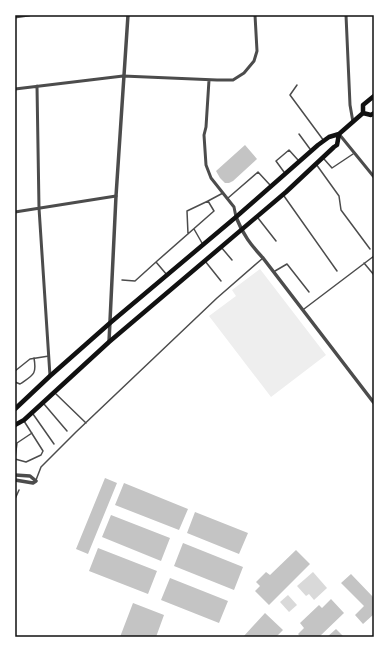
<svg xmlns="http://www.w3.org/2000/svg" width="389" height="652" font-family="'Alegreya Sans',sans-serif">
<style>
.green{fill:#eee}
.water{fill:#d9d9d9}
.building{fill:#c4c4c4}
.lines{fill:none;stroke-linecap:round;stroke-linejoin:round}
.service{stroke:#4c4c4c;stroke-width:1.5}
.minor{stroke:#4c4c4c;stroke-width:3}
.tertiary{stroke:#4c4c4c;stroke-width:3.5}
.primary{stroke:#111;stroke-width:4.5}
.neatline{fill:none;stroke:#111;stroke-width:1.5}
</style>
<rect width="100%" height="100%" fill="#fff"/>
<!-- green -->
<path class="green" d="M 260,269 L 326,355 L 271,397 L 209,316 L 236,296 L 232,290 Z"/>
<!-- water -->
<path class="water" d="M 313,572 L 327,588 L 314,600 L 309,594 L 306,596 L 297,586 Z
M 288,595 L 297,605 L 289,612 L 280,602 Z"/>
<!-- building -->
<path class="building" d="M 245,145 L 257,159 L 233,181 L 229,183 L 225,183 L 220,178 L 216,171 Z
M 105,478 L 117,483 L 88,554 L 76,549 Z
M 124,483 L 188,509 L 179,530 L 115,505 Z
M 195,512 L 248,533 L 239,554 L 187,533 Z
M 111,515 L 170,538 L 161,561 L 102,537 Z
M 183,543 L 243,567 L 234,590 L 174,566 Z
M 98,548 L 157,571 L 148,594 L 89,571 Z
M 296,550 L 310,564 L 269,605 L 255,591 L 260,586 L 256,582 L 266,572 L 270,575 Z
M 351,574 L 374,598 L 374,614 L 363,624 L 355,615 L 364,606 L 341,583 Z
M 170,578 L 228,601 L 219,623 L 161,600 Z
M 331,599 L 344,613 L 319,637 L 301,637 L 298,634 L 304,628 L 300,623 L 319,605 L 322,608 Z
M 133,603 L 164,615 L 156,637 L 120,637 Z
M 265,613 L 283,630 L 276,637 L 243,637 Z
M 336,629 L 344,637 L 327,637 Z"/>
<g class="lines">
<!-- service -->
<path class="service" d="M 297,85 L 290,95 L 324,141
M 299,134 L 310,149
M 324,159 L 332,168 L 353,154
M 316,164 L 339,196 L 341,210 L 370,249
M 284,172 L 276,161 L 289,150 L 298,160
M 284,196 L 337,271
M 228,198 L 258,172 L 270,185
M 208,201 L 223,193
M 258,218 L 276,241
M 194,229 L 202,243
M 221,247 L 232,260
M 205,261 L 221,281
M 156,262 L 214,211 L 208,201 L 187,211 L 188,234
M 364,263 L 374,275
M 275,271 L 287,264 L 309,292
M 122,280 L 135,281 L 156,262 L 167,275
M 304,309 L 374,256
M 15,371 L 30,359 L 49,356
M 15,382 L 20,384 C 33,375 37,375 34,358
M 56,394 L 86,423
M 44,404 L 67,431
M 33,414 L 54,444
M 15,459 L 26,462 L 41,455 L 43,451 L 24,421
M 15,459 L 17,443 L 32,433
M 36,480 L 41,467 L 76,432 L 217,298 L 263,258
M 15,499 L 19,490"/>
<!-- minor -->
<path class="minor" d="M 346,15 L 350,105 L 353,122
M 15,17 L 29,15
M 209,80 L 206,127 L 204,135 L 206,165 L 211,178 L 234,207 L 236,217
M 37,86 L 39,208 L 50,376
M 15,89 L 123,76 L 217,80 L 233,80 L 244,73 L 254,61 L 257,51 L 255,15
M 339,134 L 374,177
M 15,212 L 116,196"/>
<!-- tertiary -->
<path class="tertiary" d="M 236,217 C 243,235 251,245 263,258 L 374,403
M 109,342 L 116,196 L 128,15
M 15,475 L 30,476 L 36,481
M 15,480 L 33,483 L 36,481"/>
<!-- primary -->
<path class="primary" d="M 363,113 L 371,115 L 374,113
M 15,409 L 50,376 L 110,323 L 236,217 L 318,145 L 329,137 L 339,134 L 363,113 L 363,105 L 374,96
M 15,425 L 24,420 L 109,342 L 286,192 L 334,147 L 337,145 L 339,134"/>
</g>
<!-- border -->
<rect width="389" height="652" fill="none" stroke="#ffffff" stroke-width="32"/>
<rect x="16" y="16" width="357" height="620" class="neatline"/>
</svg>
